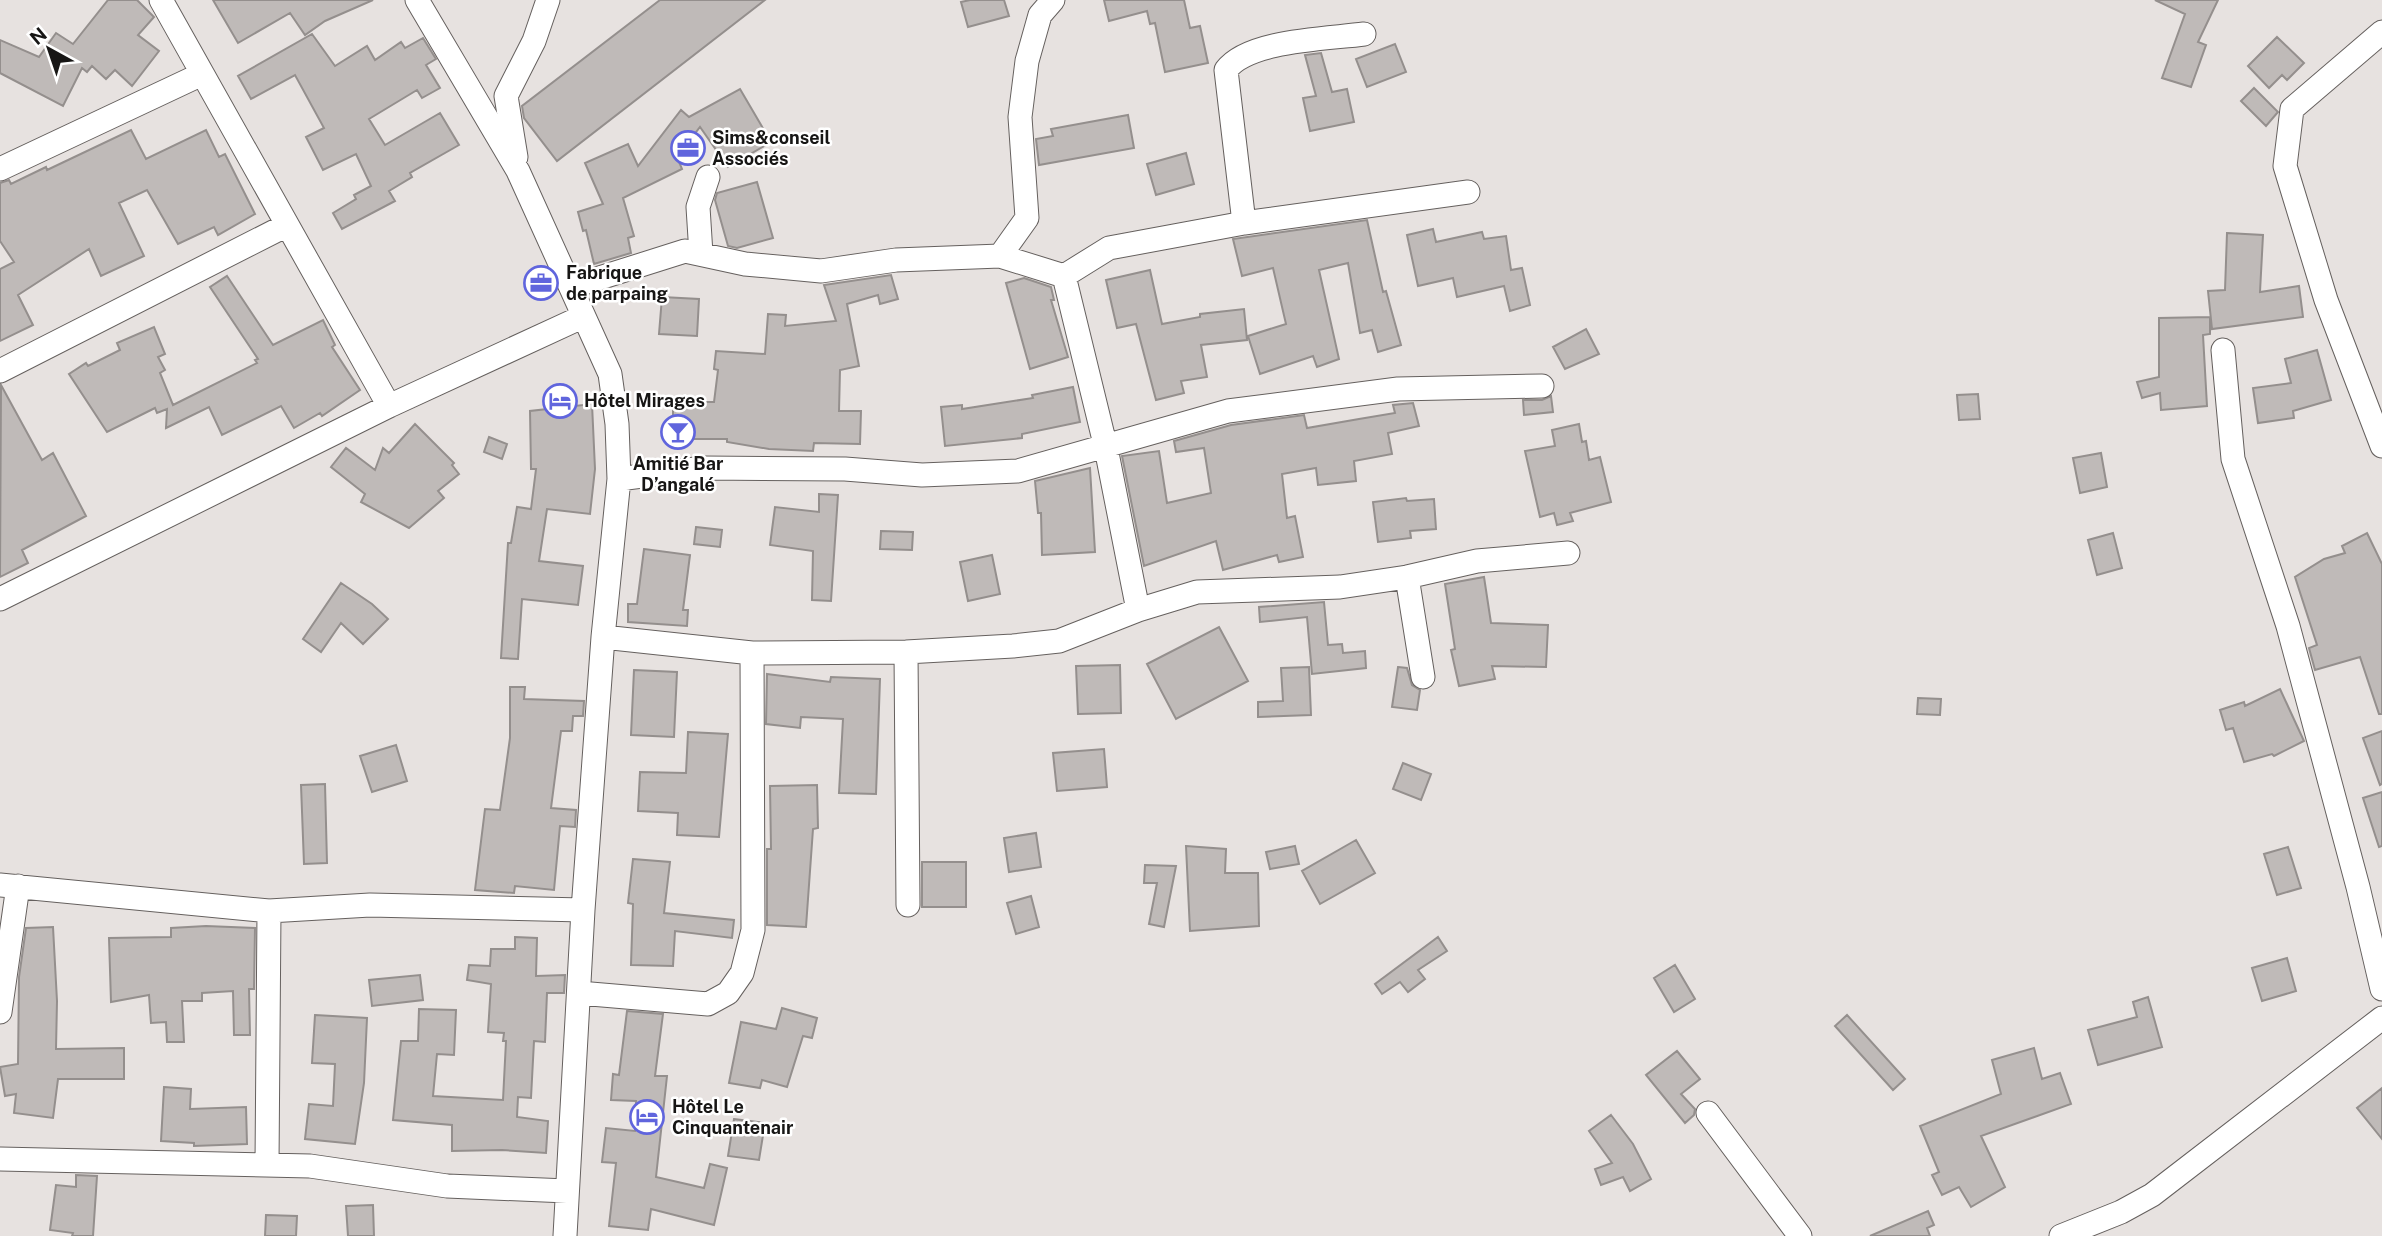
<svg xmlns="http://www.w3.org/2000/svg" width="2382" height="1236" font-family="'Public Sans',sans-serif">
<style>
.building{fill:#bfbab8;stroke:#948f8d;stroke-width:2}
.lines{fill:none;stroke-linecap:round;stroke-linejoin:round}
.minor-casing{stroke:#65605e;stroke-width:25}
.minor{stroke:#fff;stroke-width:23}
.labels{text-anchor:middle;stroke-width:5;stroke-linejoin:round;paint-order:stroke}
.poi-label{font-size:18px;font-weight:bold;fill:#171615;stroke:#fff;text-anchor:start}
</style>
<rect width="100%" height="100%" fill="#e7e2e0"/>
<!-- building -->
<path class="building" d="M 108,0 L 137,0 L 154,17 L 138,35 L 159,51 L 132,86 L 115,70 L 106,79 L 92,66 L 87,72 L 82,68 L 63,106 L 0,73 L 0,40 L 39,57 L 56,33 L 73,44 Z
M 213,0 L 373,0 L 325,21 L 305,35 L 290,13 L 238,43 Z
M 660,0 L 765,0 L 557,161 L 524,118 L 522,106 Z
M 970,0 L 1004,0 L 1009,16 L 968,27 L 961,2 Z
M 1104,0 L 1184,0 L 1190,28 L 1200,26 L 1208,63 L 1165,72 L 1155,23 L 1150,24 L 1147,11 L 1109,21 Z
M 2155,0 L 2218,0 L 2198,42 L 2206,45 L 2191,87 L 2162,78 L 2185,14 Z
M 312,34 L 335,66 L 367,46 L 375,60 L 401,42 L 405,48 L 423,38 L 436,59 L 426,65 L 440,88 L 422,98 L 417,90 L 369,119 L 385,145 L 440,113 L 459,145 L 410,173 L 412,177 L 389,191 L 395,201 L 342,229 L 333,213 L 356,199 L 354,195 L 371,186 L 356,154 L 323,170 L 306,137 L 324,128 L 295,75 L 251,99 L 238,76 Z
M 2277,37 L 2304,63 L 2287,80 L 2282,75 L 2269,88 L 2248,66 Z
M 1395,44 L 1406,72 L 1367,87 L 1356,59 Z
M 1321,53 L 1332,92 L 1347,89 L 1354,122 L 1310,131 L 1303,98 L 1316,96 L 1305,55 Z
M 2254,88 L 2278,112 L 2266,126 L 2241,101 Z
M 740,89 L 771,142 L 728,167 L 700,127 L 677,157 L 682,169 L 623,198 L 634,236 L 628,238 L 631,253 L 594,264 L 586,230 L 583,231 L 578,212 L 603,204 L 585,163 L 628,144 L 638,166 L 681,110 L 689,117 Z
M 1128,115 L 1134,148 L 1039,165 L 1036,139 L 1053,136 L 1051,129 Z
M 131,130 L 146,159 L 206,130 L 219,157 L 225,154 L 255,214 L 218,235 L 214,227 L 178,244 L 147,190 L 119,203 L 144,256 L 101,276 L 89,249 L 18,295 L 33,325 L 0,341 L 0,269 L 14,262 L 0,241 L 0,183 L 9,180 L 11,184 L 46,167 L 47,170 Z
M 1186,153 L 1194,184 L 1156,195 L 1147,164 Z
M 757,182 L 773,238 L 737,248 L 728,246 L 715,200 L 717,193 Z
M 1367,220 L 1383,292 L 1386,291 L 1401,345 L 1378,352 L 1372,330 L 1360,333 L 1348,263 L 1319,270 L 1339,359 L 1317,367 L 1313,356 L 1260,374 L 1248,336 L 1286,324 L 1273,268 L 1242,276 L 1233,239 Z
M 1433,229 L 1436,242 L 1482,232 L 1484,239 L 1506,236 L 1511,270 L 1522,268 L 1530,305 L 1510,311 L 1504,286 L 1457,297 L 1453,278 L 1418,286 L 1407,235 Z
M 2227,233 L 2263,235 L 2260,292 L 2299,286 L 2303,317 L 2212,329 L 2208,291 L 2225,290 Z
M 1150,270 L 1162,324 L 1200,317 L 1200,314 L 1244,309 L 1247,340 L 1201,345 L 1207,377 L 1181,381 L 1184,393 L 1156,400 L 1136,324 L 1117,328 L 1106,280 Z
M 891,275 L 898,299 L 880,304 L 878,295 L 847,304 L 859,366 L 840,370 L 839,411 L 861,411 L 860,444 L 814,443 L 813,451 L 769,449 L 727,442 L 727,439 L 673,439 L 673,402 L 714,402 L 718,370 L 714,369 L 716,351 L 765,354 L 768,314 L 786,315 L 785,326 L 836,321 L 824,285 Z
M 227,276 L 273,345 L 323,320 L 335,345 L 332,347 L 360,390 L 322,416 L 320,413 L 294,428 L 281,406 L 222,435 L 209,407 L 166,428 L 167,409 L 157,413 L 155,408 L 107,432 L 69,374 L 86,363 L 88,366 L 120,350 L 117,343 L 154,327 L 165,354 L 158,357 L 165,370 L 160,373 L 173,405 L 257,363 L 255,360 L 258,359 L 210,287 Z
M 1024,278 L 1051,287 L 1054,300 L 1051,300 L 1068,357 L 1030,369 L 1006,283 Z
M 662,297 L 699,299 L 697,336 L 659,334 Z
M 2210,317 L 2210,334 L 2203,335 L 2207,406 L 2161,410 L 2160,393 L 2142,398 L 2137,382 L 2159,377 L 2159,318 Z
M 1586,329 L 1599,354 L 1565,369 L 1553,347 Z
M 2317,350 L 2331,400 L 2293,411 L 2294,418 L 2258,423 L 2253,388 L 2291,383 L 2285,359 Z
M 1,385 L 42,460 L 53,453 L 86,516 L 22,550 L 28,563 L 0,577 Z
M 1073,387 L 1080,422 L 1022,434 L 1022,438 L 945,446 L 941,407 L 962,405 L 962,409 L 1033,398 L 1032,395 Z
M 1978,394 L 1980,419 L 1959,420 L 1957,395 Z
M 1551,396 L 1553,412 L 1524,415 L 1523,400 L 1542,400 Z
M 1413,403 L 1419,426 L 1388,433 L 1392,454 L 1354,461 L 1356,481 L 1318,485 L 1316,468 L 1282,474 L 1287,518 L 1295,516 L 1303,557 L 1279,562 L 1277,555 L 1223,570 L 1216,541 L 1144,566 L 1122,456 L 1159,451 L 1167,503 L 1211,493 L 1204,448 L 1176,452 L 1174,441 L 1231,425 L 1304,415 L 1307,428 L 1359,419 L 1395,413 L 1393,405 Z
M 592,404 L 595,469 L 590,514 L 547,509 L 539,561 L 583,566 L 578,605 L 522,599 L 518,659 L 501,658 L 508,543 L 511,543 L 517,507 L 531,509 L 536,469 L 531,469 L 530,411 Z
M 415,424 L 454,463 L 452,465 L 459,474 L 438,491 L 444,498 L 409,528 L 361,502 L 365,494 L 331,467 L 346,448 L 375,470 L 383,448 L 389,453 Z
M 1579,424 L 1582,442 L 1586,441 L 1589,460 L 1600,457 L 1611,502 L 1570,513 L 1573,521 L 1557,525 L 1554,513 L 1540,517 L 1525,451 L 1555,446 L 1552,430 Z
M 489,437 L 507,444 L 502,459 L 484,452 Z
M 2101,453 L 2107,487 L 2080,493 L 2073,458 Z
M 1090,468 L 1095,552 L 1042,555 L 1041,513 L 1038,513 L 1035,481 Z
M 819,494 L 838,495 L 831,601 L 812,600 L 813,551 L 770,545 L 775,507 L 819,512 Z
M 1406,498 L 1407,501 L 1434,499 L 1436,529 L 1410,531 L 1411,538 L 1378,542 L 1373,502 Z
M 696,527 L 722,530 L 720,547 L 694,544 Z
M 881,531 L 913,532 L 912,550 L 880,549 Z
M 2113,533 L 2122,568 L 2097,575 L 2088,540 Z
M 2367,533 L 2382,564 L 2382,714 L 2379,714 L 2360,657 L 2315,670 L 2309,648 L 2317,645 L 2295,577 L 2324,559 L 2345,553 L 2342,546 Z
M 644,549 L 690,555 L 683,610 L 688,610 L 687,626 L 628,622 L 628,604 L 637,604 Z
M 992,555 L 1000,594 L 968,601 L 960,562 Z
M 1484,577 L 1491,623 L 1548,625 L 1546,667 L 1492,666 L 1495,679 L 1459,686 L 1451,650 L 1455,649 L 1445,584 Z
M 341,583 L 372,604 L 388,619 L 363,644 L 341,623 L 321,652 L 303,639 Z
M 1324,602 L 1328,645 L 1342,644 L 1343,653 L 1365,651 L 1366,668 L 1312,674 L 1307,617 L 1260,622 L 1259,607 Z
M 1219,627 L 1248,681 L 1176,719 L 1147,664 Z
M 1120,665 L 1121,713 L 1078,714 L 1076,666 Z
M 1309,667 L 1311,715 L 1258,717 L 1258,702 L 1283,701 L 1281,668 Z
M 1398,667 L 1407,668 L 1412,685 L 1420,690 L 1417,710 L 1392,707 Z
M 634,670 L 677,672 L 674,737 L 631,735 Z
M 767,674 L 830,682 L 831,677 L 880,679 L 876,794 L 839,793 L 843,719 L 801,717 L 800,728 L 766,724 Z
M 510,687 L 525,687 L 524,699 L 584,701 L 583,716 L 573,716 L 572,731 L 561,731 L 551,808 L 576,810 L 575,827 L 560,826 L 554,890 L 515,886 L 514,893 L 475,890 L 485,809 L 500,810 L 510,738 Z
M 2280,689 L 2304,741 L 2274,756 L 2272,754 L 2244,762 L 2233,728 L 2226,730 L 2220,710 L 2244,702 L 2245,706 Z
M 1918,698 L 1941,699 L 1940,715 L 1917,714 Z
M 2382,731 L 2382,784 L 2380,785 L 2363,738 Z
M 688,732 L 728,734 L 719,837 L 677,835 L 678,813 L 638,811 L 640,772 L 686,773 Z
M 396,745 L 407,781 L 372,792 L 360,756 Z
M 1104,749 L 1107,787 L 1057,791 L 1053,753 Z
M 1403,763 L 1431,774 L 1421,800 L 1393,789 Z
M 325,784 L 327,863 L 304,864 L 301,785 Z
M 817,785 L 818,828 L 813,829 L 806,927 L 767,925 L 767,849 L 771,849 L 770,786 Z
M 2382,792 L 2382,846 L 2379,847 L 2363,798 Z
M 1036,833 L 1041,867 L 1009,872 L 1004,838 Z
M 1356,840 L 1375,873 L 1320,904 L 1302,871 Z
M 1186,846 L 1226,849 L 1225,873 L 1258,873 L 1259,926 L 1190,931 Z
M 1295,846 L 1299,864 L 1270,869 L 1266,852 Z
M 2288,847 L 2301,888 L 2277,895 L 2264,854 Z
M 633,859 L 670,862 L 664,913 L 734,920 L 732,938 L 675,931 L 673,966 L 631,965 L 633,904 L 628,903 Z
M 922,862 L 966,862 L 966,907 L 922,907 Z
M 1145,865 L 1176,866 L 1164,927 L 1149,924 L 1157,883 L 1144,883 Z
M 1031,896 L 1039,927 L 1016,934 L 1007,903 Z
M 206,926 L 255,928 L 254,989 L 249,989 L 250,1035 L 234,1035 L 233,991 L 202,993 L 202,1001 L 182,1001 L 184,1042 L 167,1042 L 166,1022 L 151,1023 L 149,995 L 111,1002 L 109,938 L 171,937 L 171,928 Z
M 53,927 L 57,1001 L 56,1049 L 124,1048 L 124,1079 L 58,1079 L 53,1118 L 14,1113 L 16,1094 L 5,1096 L 0,1067 L 18,1064 L 19,977 L 26,928 Z
M 515,937 L 537,938 L 536,976 L 565,975 L 564,993 L 547,993 L 545,1042 L 534,1041 L 531,1098 L 518,1097 L 517,1117 L 548,1121 L 546,1153 L 502,1150 L 452,1151 L 452,1125 L 393,1120 L 401,1041 L 418,1041 L 419,1009 L 456,1010 L 454,1055 L 437,1054 L 433,1096 L 503,1100 L 506,1041 L 503,1041 L 504,1033 L 488,1032 L 491,984 L 467,980 L 469,965 L 490,966 L 491,949 L 515,949 Z
M 1438,937 L 1447,951 L 1418,970 L 1425,979 L 1408,992 L 1400,982 L 1382,994 L 1375,984 Z
M 2287,958 L 2296,991 L 2262,1001 L 2252,968 Z
M 1675,965 L 1695,999 L 1674,1012 L 1654,978 Z
M 420,975 L 423,1000 L 372,1006 L 369,980 Z
M 2148,997 L 2162,1047 L 2098,1065 L 2088,1030 L 2137,1017 L 2133,1002 Z
M 782,1008 L 817,1018 L 812,1038 L 803,1036 L 787,1087 L 762,1080 L 760,1088 L 729,1083 L 741,1022 L 776,1029 Z
M 627,1011 L 663,1014 L 655,1076 L 667,1076 L 656,1177 L 704,1188 L 710,1164 L 727,1168 L 714,1225 L 651,1209 L 648,1230 L 609,1226 L 616,1163 L 602,1162 L 606,1128 L 635,1131 L 636,1101 L 611,1100 L 613,1074 L 619,1075 Z
M 315,1015 L 367,1018 L 364,1083 L 355,1144 L 305,1139 L 309,1104 L 333,1106 L 335,1064 L 312,1063 Z
M 1847,1015 L 1905,1079 L 1893,1090 L 1835,1026 Z
M 2034,1048 L 2042,1079 L 2060,1073 L 2071,1104 L 1981,1136 L 2005,1187 L 1971,1207 L 1959,1187 L 1942,1195 L 1932,1175 L 1939,1172 L 1920,1126 L 2001,1094 L 1992,1060 Z
M 1677,1051 L 1700,1079 L 1681,1094 L 1695,1109 L 1694,1115 L 1685,1123 L 1646,1075 Z
M 164,1087 L 191,1089 L 190,1109 L 246,1107 L 247,1144 L 194,1146 L 194,1143 L 161,1141 Z
M 2382,1088 L 2382,1139 L 2357,1108 Z
M 1611,1115 L 1633,1144 L 1651,1179 L 1630,1191 L 1623,1177 L 1601,1185 L 1595,1169 L 1612,1163 L 1589,1131 Z
M 734,1119 L 765,1123 L 759,1160 L 728,1156 Z
M 76,1175 L 97,1176 L 93,1236 L 72,1236 L 73,1233 L 50,1230 L 56,1185 L 76,1187 Z
M 373,1205 L 374,1236 L 348,1236 L 346,1206 Z
M 1928,1211 L 1934,1225 L 1927,1228 L 1930,1236 L 1870,1236 Z
M 266,1215 L 297,1216 L 296,1236 L 265,1236 Z"/>
<g class="lines">
<!-- minor casing -->
<g class="minor-casing">
<path id="minor" d="M 161,0 L 389,406
M 417,0 L 518,171 L 610,374 L 617,424 L 619,479 L 603,637 L 583,910 L 565,1236
M 2382,32 L 2292,109 L 2285,166 L 2326,300 L 2382,446
M 516,157 L 506,96 L 534,41 L 548,0
M 0,169 L 202,74
M 1244,223 L 1226,70 C 1248,40 1327,39 1364,34
M 701,254 L 698,207 L 708,177
M 1000,256 L 1027,218 L 1020,117 L 1027,61 L 1040,15 L 1053,0
M 1064,276 L 1106,448 L 1138,610
M 571,287 L 685,251 L 745,264 L 821,271 L 896,260 L 1000,256 L 1064,276 L 1109,248 L 1244,223 L 1468,192
M 2223,350 L 2233,459 L 2288,626 L 2358,887 L 2382,989
M 0,371 L 287,225
M 619,479 L 703,468 L 845,469 L 922,475 L 1018,471 L 1228,411 L 1398,389 L 1542,386
M 1407,577 L 1423,677
M 0,599 L 389,406 L 582,317
M 603,637 L 752,653 L 906,652 L 1013,646 L 1059,641 L 1138,610 L 1197,592 L 1340,587 L 1407,577 L 1477,561 L 1568,553
M 906,652 L 908,905
M 0,885 L 269,911 L 370,905 L 583,910
M 579,993 L 708,1004 L 728,993 L 742,973 L 753,930 L 752,653
M 0,1012 L 18,886
M 1708,1113 L 1800,1236
M 0,1159 L 310,1166 L 447,1186 L 567,1191
M 267,1164 L 269,911
M 2061,1236 L 2121,1212 L 2152,1195 L 2382,1018"/>
</g>
<!-- minor -->
<use href="#minor" class="minor"/>
</g>
<!-- icons -->
<defs>
<g id="office-ring" transform="scale(1.75)"><circle r="9.5" fill="#fff" stroke="#6065dd" stroke-width="1.5"/><path d="M-6-3h4V-5.5h4V-3h4V5H-6ZM-1-4.5V-3h2v-1.5ZM-6 0V1H6V0Z" fill="#6065dd"/></g>
<g id="hotel-ring" transform="scale(1.75)"><circle r="9.5" fill="#fff" stroke="#6065dd" stroke-width="1.5"/><path d="M-6-4.5h1.5V1H6V5H4.5V3h-9V5H-6ZM-4 0a1.8 1.8 0 1 1 3.6 0ZM.5 0V-2.5h3Q6-2.5 6 0Z" fill="#6065dd"/></g>
<g id="bar-ring" transform="scale(1.75)"><circle r="9.5" fill="#fff" stroke="#6065dd" stroke-width="1.5"/><path d="M-6-5H6L.8 .8V4.5H3.5V6h-7V4.5H-.8V.8Z" fill="#6065dd"/></g>
</defs>
<g fill-rule="evenodd">
<use href="#office-ring" x="688" y="148"/>
<use href="#office-ring" x="541" y="283"/>
<use href="#hotel-ring" x="560" y="401"/>
<use href="#bar-ring" x="678" y="432"/>
<use href="#hotel-ring" x="647" y="1117"/>
</g>
<g class="labels">
<!-- poi labels -->
<g class="poi-label">
<text x="712" y="144">Sims&amp;conseil<tspan x="712" dy="21">Associés</tspan></text>
<text x="566" y="279">Fabrique<tspan x="566" dy="21">de parpaing</tspan></text>
<text x="584" y="407">Hôtel Mirages</text>
<text x="678" y="470" text-anchor="middle">Amitié Bar<tspan x="678" dy="21">D’angalé</tspan></text>
<text x="672" y="1113">Hôtel Le<tspan x="672" dy="21">Cinquantenair</tspan></text>
</g>
</g>
<!-- north arrow -->
<g transform="translate(49 49) rotate(320)" stroke="#ffffff" stroke-width="5" paint-order="stroke">
<path d="M0-5L12 26L0 18L-12 26Z" fill="#171615"/>
<text y="-10" font-size="19" font-weight="bold" text-anchor="middle" fill="#171615">N</text>
</g>
</svg>
